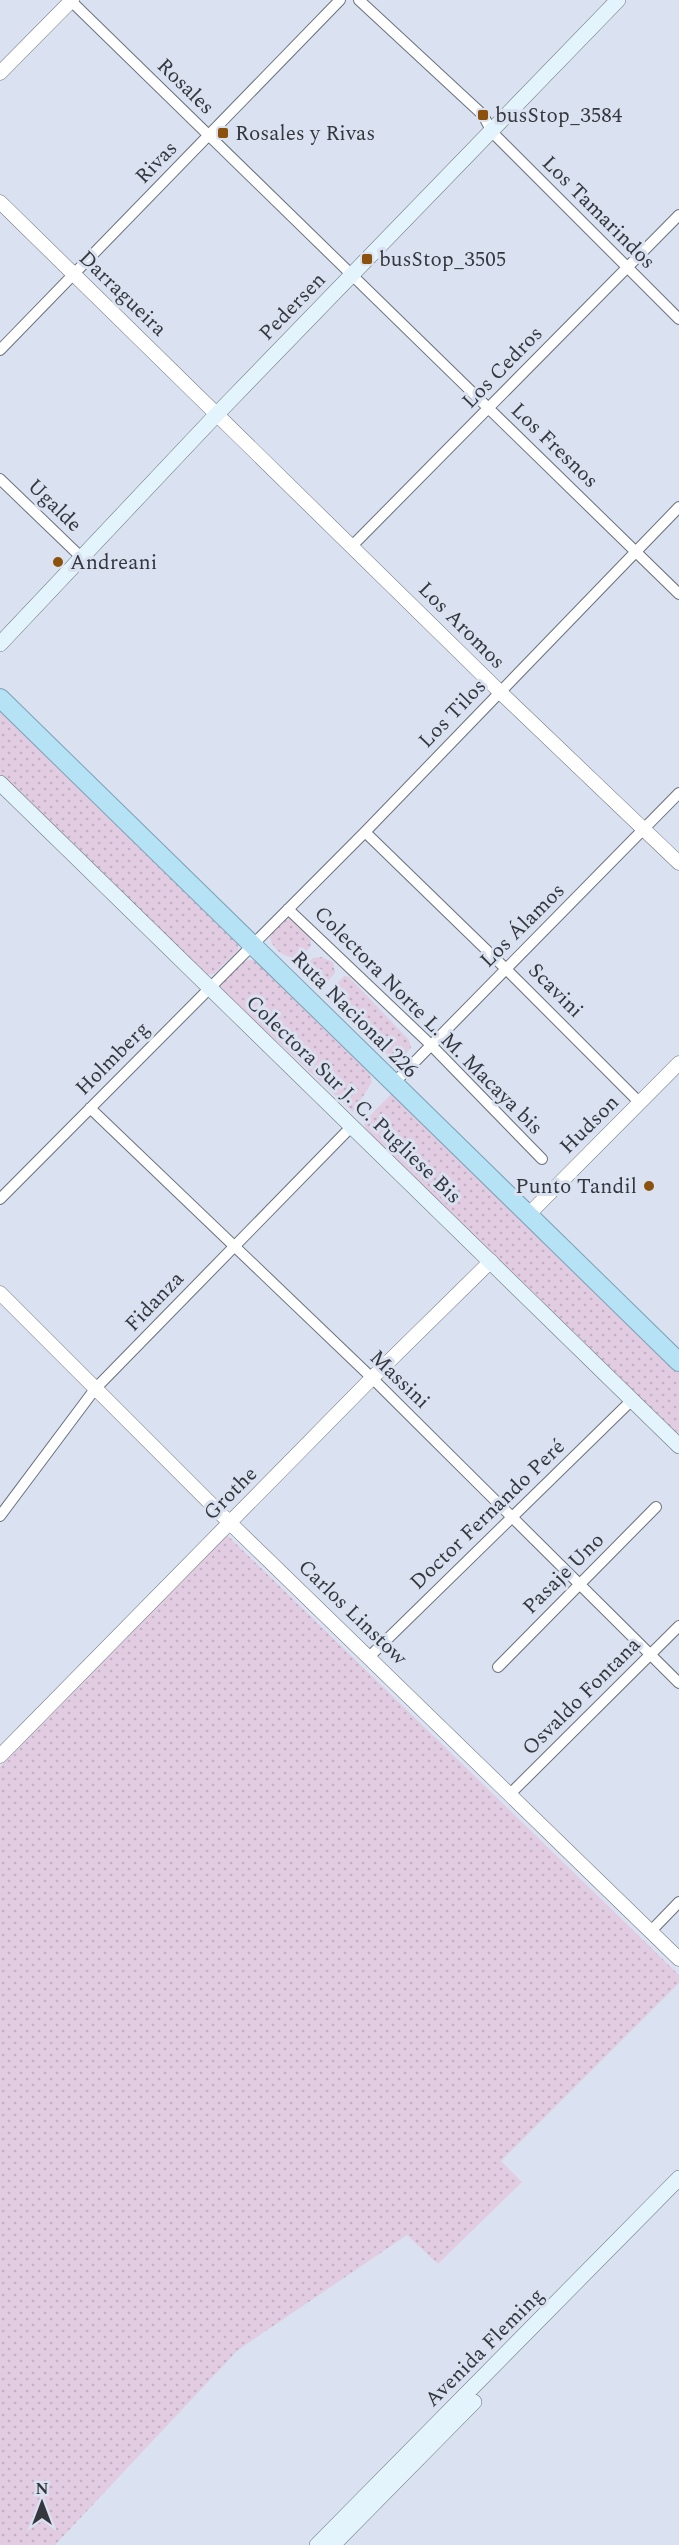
<svg xmlns="http://www.w3.org/2000/svg" width="679" height="2545" font-family="Spectral,serif">
<style>
.grass{fill:url(#grass-dots)}
.lines{fill:none;stroke-linecap:round;stroke-linejoin:round}
.minor-casing{stroke:#69717d;stroke-width:12}
.tertiary-casing{stroke:#69717d;stroke-width:15}
.secondary-casing{stroke:#69717d;stroke-width:16}
.trunk-casing{stroke:#7ca1b4;stroke-width:20}
.minor{stroke:#fff;stroke-width:10}
.tertiary{stroke:#fff;stroke-width:14}
.secondary{stroke:#e3f4fc;stroke-width:15}
.trunk{stroke:#b6e2f6;stroke-width:18}
.poi-dot{fill:#8c520d;stroke:#dae2f1;stroke-width:2}
.labels{text-anchor:middle;stroke-width:6;stroke-linejoin:round;paint-order:stroke}
.street-label{font-size:21px;fill:#34373d;stroke:#dae2f1}
.poi-label{font-size:21px;fill:#34373d;stroke:#dae2f1;text-anchor:start}
</style>
<defs>
<pattern id="grass-dots" width="8" height="8" patternUnits="userSpaceOnUse" patternTransform="scale(1.5)"><rect width="8" height="8" fill="#e2cce2"/><path d="M2 2h.1M6 6h.1" fill="none" stroke="#c2b0c3" stroke-width="1.8" stroke-linecap="round"/></pattern>
</defs>
<rect width="100%" height="100%" fill="#dae2f1"/>
<!-- grass -->
<path class="grass" d="M 0,707 L 239,943 L 238,950 L 214,974 L 204,975 L 0,775 Z
M 286,916 L 292,919 L 311,939 L 311,946 C 307,950 304,954 300,956 C 287,963 263,943 272,929 C 275,924 282,920 286,916 Z
M 321,957 L 333,962 L 335,973 L 328,981 L 319,984 L 302,976 L 302,969 L 313,958 Z
M 254,960 L 368,1069 L 372,1082 L 353,1112 L 219,987 L 220,979 L 240,961 Z
M 344,976 L 349,977 L 409,1040 L 411,1048 L 405,1054 L 388,1055 L 372,1045 L 325,997 Z
M 392,1093 L 679,1372 L 679,1436 L 365,1128 L 364,1122 Z
M 227,1535 L 679,1975 L 679,1983 L 501,2161 L 522,2182 L 438,2264 L 407,2235 L 238,2350 L 55,2545 L 0,2545 L 0,1767 Z"/>
<g class="lines">
<!-- minor casing -->
<g class="minor-casing">
<path id="minor" d="M 70,0 L 679,594
M 359,0 L 483,115 L 492,132 L 679,319
M 0,350 L 340,0
M 0,479 L 83,559
M 352,546 L 679,215
M 365,832 L 506,969 L 640,1103
M 288,909 L 431,1045 L 542,1159
M 393,1084 L 679,793
M 90,1108 L 372,1378 L 679,1683
M 0,1199 L 365,832 L 679,507
M 0,1516 L 95,1389 L 352,1126
M 369,1657 L 632,1400
M 498,1667 L 656,1507
M 510,1794 L 679,1626
M 651,1931 L 679,1902"/>
</g>
<!-- tertiary casing -->
<g class="tertiary-casing">
<path id="tertiary" d="M 0,73 L 72,0
M 0,202 L 499,691 L 679,863
M 529,1214 L 679,1063
M 0,1293 L 230,1523 L 679,1959
M 0,1756 L 372,1378 L 491,1261"/>
</g>
<!-- secondary casing -->
<g class="secondary-casing">
<path id="secondary" d="M 0,644 L 217,414 L 618,0
M 0,783 L 679,1446
M 317,2545 L 679,2178
M 333,2545 L 474,2402"/>
</g>
<!-- trunk casing -->
<g class="trunk-casing">
<path id="trunk" d="M 0,698 L 679,1362"/>
</g>
<!-- minor -->
<use href="#minor" class="minor"/>
<!-- tertiary -->
<use href="#tertiary" class="tertiary"/>
<!-- secondary -->
<use href="#secondary" class="secondary"/>
<!-- trunk -->
<use href="#trunk" class="trunk"/>
</g>
<!-- markers -->
<g class="poi-dot">
<rect x="477" y="109" width="12" height="12" rx="3"/>
<rect x="217" y="127" width="12" height="12" rx="3"/>
<rect x="361" y="253" width="12" height="12" rx="3"/>
<circle cx="58" cy="562" r="6"/>
<circle cx="649" cy="1186" r="6"/>
</g>
<g class="labels">
<!-- street labels -->
<g class="street-label">
<text transform="translate(186 86) rotate(44)" y="7">Rosales</text>
<text transform="translate(156 162) rotate(-46)" y="7">Rivas</text>
<text transform="translate(599 212) rotate(45)" y="7">Los Tamarindos</text>
<text transform="translate(123 293) rotate(44)" y="7">Darragueira</text>
<text transform="translate(292 306) rotate(-46)" y="7">Pedersen</text>
<text transform="translate(502 367) rotate(-46)" y="7">Los Cedros</text>
<text transform="translate(555 445) rotate(44)" y="7">Los Fresnos</text>
<text transform="translate(55 505) rotate(44)" y="7">Ugalde</text>
<text transform="translate(462 625) rotate(45)" y="7">Los Aromos</text>
<text transform="translate(452 713) rotate(-46)" y="7">Los Tilos</text>
<text transform="translate(522 925) rotate(-45)" y="7">Los Álamos</text>
<text transform="translate(556 990) rotate(45)" y="7">Scavini</text>
<text transform="translate(355 1014) rotate(45)" y="7">Ruta Nacional 226</text>
<text transform="translate(429 1020) rotate(45)" y="7">Colectora Norte L. M. Macaya bis</text>
<text transform="translate(112 1058) rotate(-45)" y="7">Holmberg</text>
<text transform="translate(354 1099) rotate(44)" y="7">Colectora Sur J. C. Pugliese Bis</text>
<text transform="translate(589 1124) rotate(-45)" y="7">Hudson</text>
<text transform="translate(154 1301) rotate(-46)" y="7">Fidanza</text>
<text transform="translate(400 1379) rotate(44)" y="7">Massini</text>
<text transform="translate(230 1493) rotate(-45)" y="7">Grothe</text>
<text transform="translate(487 1514) rotate(-44)" y="7">Doctor Fernando Peré</text>
<text transform="translate(563 1573) rotate(-45)" y="7">Pasaje Uno</text>
<text transform="translate(353 1612) rotate(44)" y="7">Carlos Linstow</text>
<text transform="translate(581 1696) rotate(-45)" y="7">Osvaldo Fontana</text>
<text transform="translate(484 2347) rotate(-45)" y="7">Avenida Fleming</text>
</g>
<!-- poi labels -->
<g class="poi-label">
<text x="495" y="122">busStop_3584</text>
<text x="235" y="140">Rosales y Rivas</text>
<text x="379" y="266">busStop_3505</text>
<text x="70" y="569">Andreani</text>
<text x="637" y="1193" text-anchor="end">Punto Tandil</text>
</g>
</g>
<!-- north arrow -->
<g transform="translate(42 2503)" stroke="#dae2f1" stroke-width="4.5" paint-order="stroke">
<path d="M0-4.5L10 22L0 15L-10 22Z" fill="#34373d"/>
<text y="-9" font-size="16" font-weight="bold" text-anchor="middle" fill="#34373d">N</text>
</g>
</svg>
